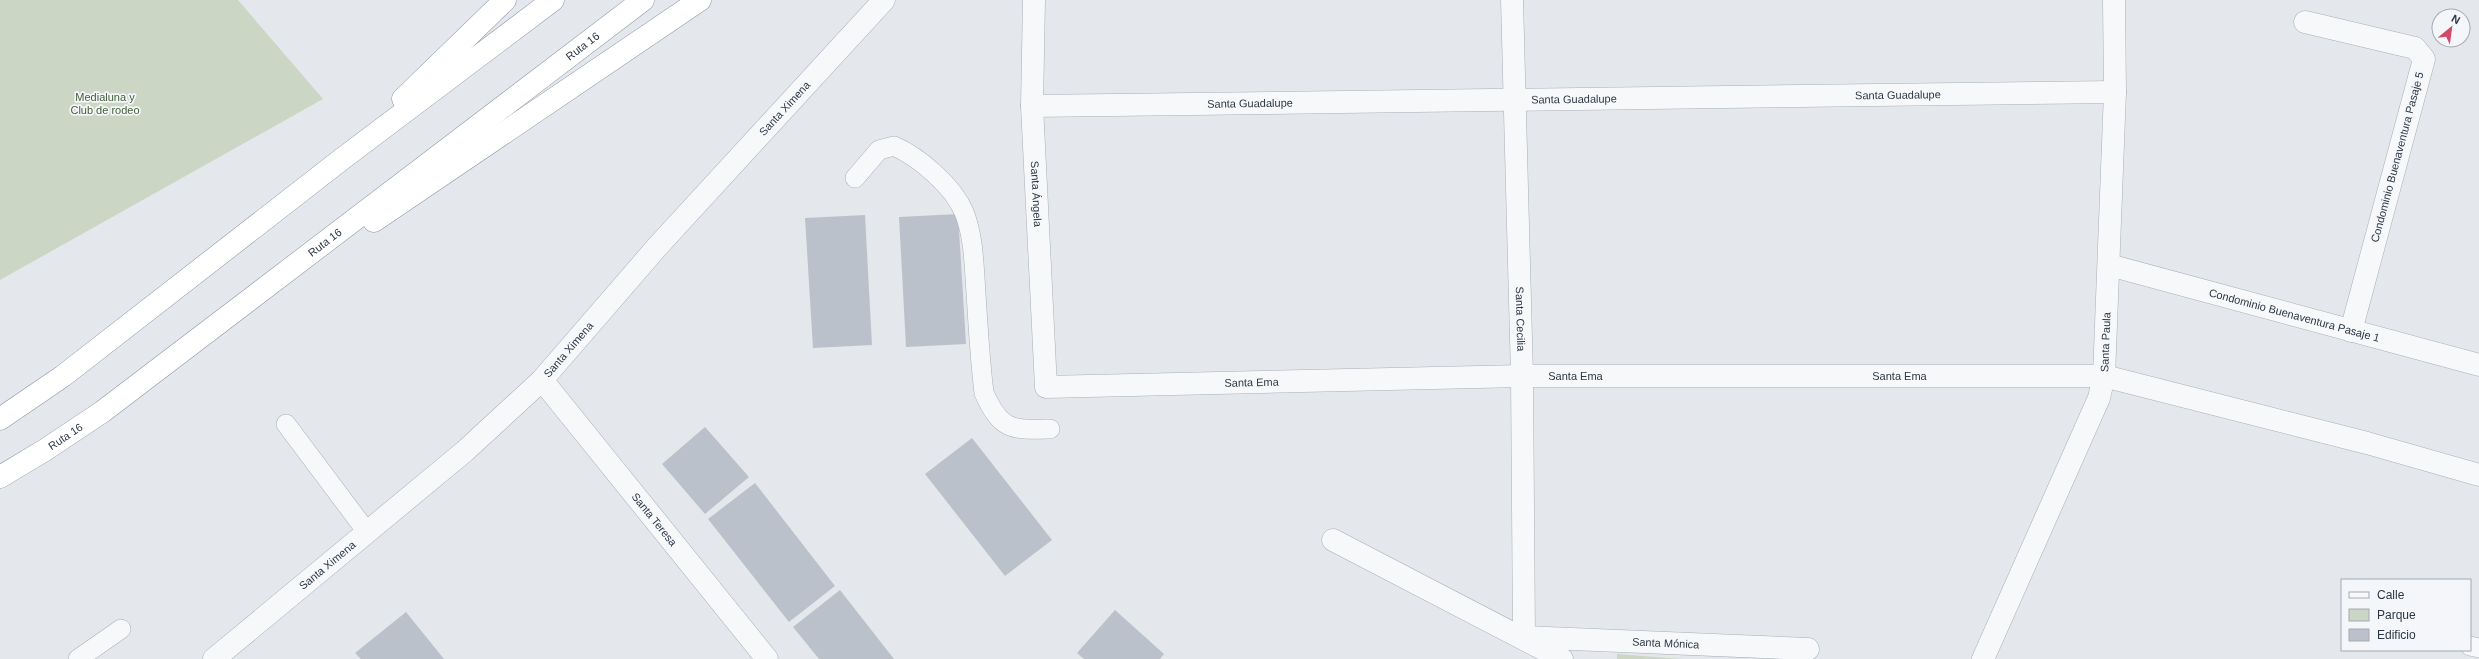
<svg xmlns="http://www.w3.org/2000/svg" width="2479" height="659" font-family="Arial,sans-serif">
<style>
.green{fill:#cbd6c5}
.building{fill:#bbc1ca}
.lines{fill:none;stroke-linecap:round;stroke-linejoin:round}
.lane-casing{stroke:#a9afb7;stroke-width:20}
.street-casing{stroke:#a9afb7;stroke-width:23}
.highway-casing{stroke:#8b96a3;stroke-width:23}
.lane{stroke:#f7f8fa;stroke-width:19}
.street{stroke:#f7f8fa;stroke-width:22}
.highway{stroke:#fff;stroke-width:22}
.labels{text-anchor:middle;stroke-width:3.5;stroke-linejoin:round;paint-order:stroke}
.street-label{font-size:11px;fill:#2b3745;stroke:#f4f6f9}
.park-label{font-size:11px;fill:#436138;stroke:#f4f6f9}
</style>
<rect width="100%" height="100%" fill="#e4e8ec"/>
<!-- green -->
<path class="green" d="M 0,0 L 238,0 L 323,99 L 0,280 Z
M 1617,654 L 1682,659 L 1617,659 Z"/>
<!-- building -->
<path class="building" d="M 958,214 L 966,344 L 906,347 L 899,217 Z
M 865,215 L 872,345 L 813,348 L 805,218 Z
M 705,427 L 749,477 L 705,514 L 662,464 Z
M 972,438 L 1052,540 L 1005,576 L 925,474 Z
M 755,483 L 835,586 L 789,622 L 708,519 Z
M 840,590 L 894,659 L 819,659 L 793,627 Z
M 1115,610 L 1164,654 L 1160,659 L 1084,659 L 1077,653 Z
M 406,612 L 444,659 L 361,659 L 355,653 Z"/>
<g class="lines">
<!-- lane casing -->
<g class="lane-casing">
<path id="lane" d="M 855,178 L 879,150 L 894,146 C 919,157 953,186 964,212 C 974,237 974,266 976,293 C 978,326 980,360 984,393 C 1001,431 1012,430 1050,429
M 286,424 L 367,532
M 2470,646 L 2479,648
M 78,659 L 121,629"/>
</g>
<!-- street casing -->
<g class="street-casing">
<g id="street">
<path id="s1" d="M 1034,0 L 1032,106 L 1046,387 L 1522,376 L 2104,376 L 2367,443 L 2479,475"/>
<path id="s2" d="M 1512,0 L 1522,376 L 1524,637 L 1808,649"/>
<path d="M 2305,22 L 2415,48 L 2424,59 L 2351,331"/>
<path id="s3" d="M 1032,106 L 2115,92"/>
<path id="s4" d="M 2109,265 L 2479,365"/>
<path id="s5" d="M 542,380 L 767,659"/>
<path d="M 1333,540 L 1562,659"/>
<path id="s6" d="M 214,659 L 465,451 L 542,380 L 657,247 L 884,0"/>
<path id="s7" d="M 1983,659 L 2099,398 L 2104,376 L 2115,92 L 2114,0"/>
</g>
</g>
<!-- highway casing -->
<g class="highway-casing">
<g id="highway">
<path d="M 403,99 L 505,0"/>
<path d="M 374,221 L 700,0"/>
<path d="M 0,419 L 63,376 L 342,159 L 553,0"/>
<path id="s8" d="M 0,477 L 45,450 L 102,412 L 643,0"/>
</g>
</g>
<!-- lane -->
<use href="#lane" class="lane"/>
<!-- street -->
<use href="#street" class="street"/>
<!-- highway -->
<use href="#highway" class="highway"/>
</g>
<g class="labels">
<!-- street labels -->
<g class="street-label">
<text dy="4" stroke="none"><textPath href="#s8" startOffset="725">Ruta 16</textPath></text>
<text dy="4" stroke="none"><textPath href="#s3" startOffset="866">Santa Guadalupe</textPath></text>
<text dy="4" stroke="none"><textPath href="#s3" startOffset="542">Santa Guadalupe</textPath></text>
<text dy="4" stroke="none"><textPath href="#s3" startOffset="218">Santa Guadalupe</textPath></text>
<text dy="4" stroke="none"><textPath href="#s6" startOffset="795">Santa Ximena</textPath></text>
<text transform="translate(2397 157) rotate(-75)" y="4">Condominio Buenaventura Pasaje 5</text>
<text dy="4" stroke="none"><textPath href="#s1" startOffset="194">Santa Ángela</textPath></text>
<text dy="4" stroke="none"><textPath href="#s8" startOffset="401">Ruta 16</textPath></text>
<text dy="4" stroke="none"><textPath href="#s4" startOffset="192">Condominio Buenaventura Pasaje 1</textPath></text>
<text dy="4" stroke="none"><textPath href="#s2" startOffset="319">Santa Cecilia</textPath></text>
<text dy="4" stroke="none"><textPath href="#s7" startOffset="342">Santa Paula</textPath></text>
<text dy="4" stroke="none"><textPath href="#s6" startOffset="471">Santa Ximena</textPath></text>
<text dy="4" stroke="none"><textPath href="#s1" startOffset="917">Santa Ema</textPath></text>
<text dy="4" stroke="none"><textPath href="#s1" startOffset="1241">Santa Ema</textPath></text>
<text dy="4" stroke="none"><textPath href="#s1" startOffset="593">Santa Ema</textPath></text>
<text dy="4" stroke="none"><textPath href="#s8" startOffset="77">Ruta 16</textPath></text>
<text dy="4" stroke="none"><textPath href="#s5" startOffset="179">Santa Teresa</textPath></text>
<text dy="4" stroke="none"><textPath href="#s6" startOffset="147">Santa Ximena</textPath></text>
<text dy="4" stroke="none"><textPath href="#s2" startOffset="779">Santa Mónica</textPath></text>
</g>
<!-- park labels -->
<g class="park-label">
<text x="105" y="101">Medialuna y<tspan x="105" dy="13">Club de rodeo</tspan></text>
</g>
</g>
<!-- legend -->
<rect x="2341" y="579" width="130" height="72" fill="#f4f6f9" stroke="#a4aab1"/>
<rect x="2349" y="592" width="20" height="6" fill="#f7f8fa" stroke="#a4aab1"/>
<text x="2377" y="599" font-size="12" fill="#2b3745">Calle</text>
<rect x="2349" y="609" width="20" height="12" fill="#cbd6c5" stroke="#a4aab1"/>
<text x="2377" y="619" font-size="12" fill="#2b3745">Parque</text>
<rect x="2349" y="629" width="20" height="12" fill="#bbc1ca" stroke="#a4aab1"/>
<text x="2377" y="639" font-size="12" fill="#2b3745">Edificio</text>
<!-- north arrow -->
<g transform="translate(2451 28) rotate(29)"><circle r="19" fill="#f4f6f9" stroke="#a4aab1"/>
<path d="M0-3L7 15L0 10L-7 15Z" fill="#d24868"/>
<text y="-6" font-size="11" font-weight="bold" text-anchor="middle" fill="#2b3745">N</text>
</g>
</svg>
